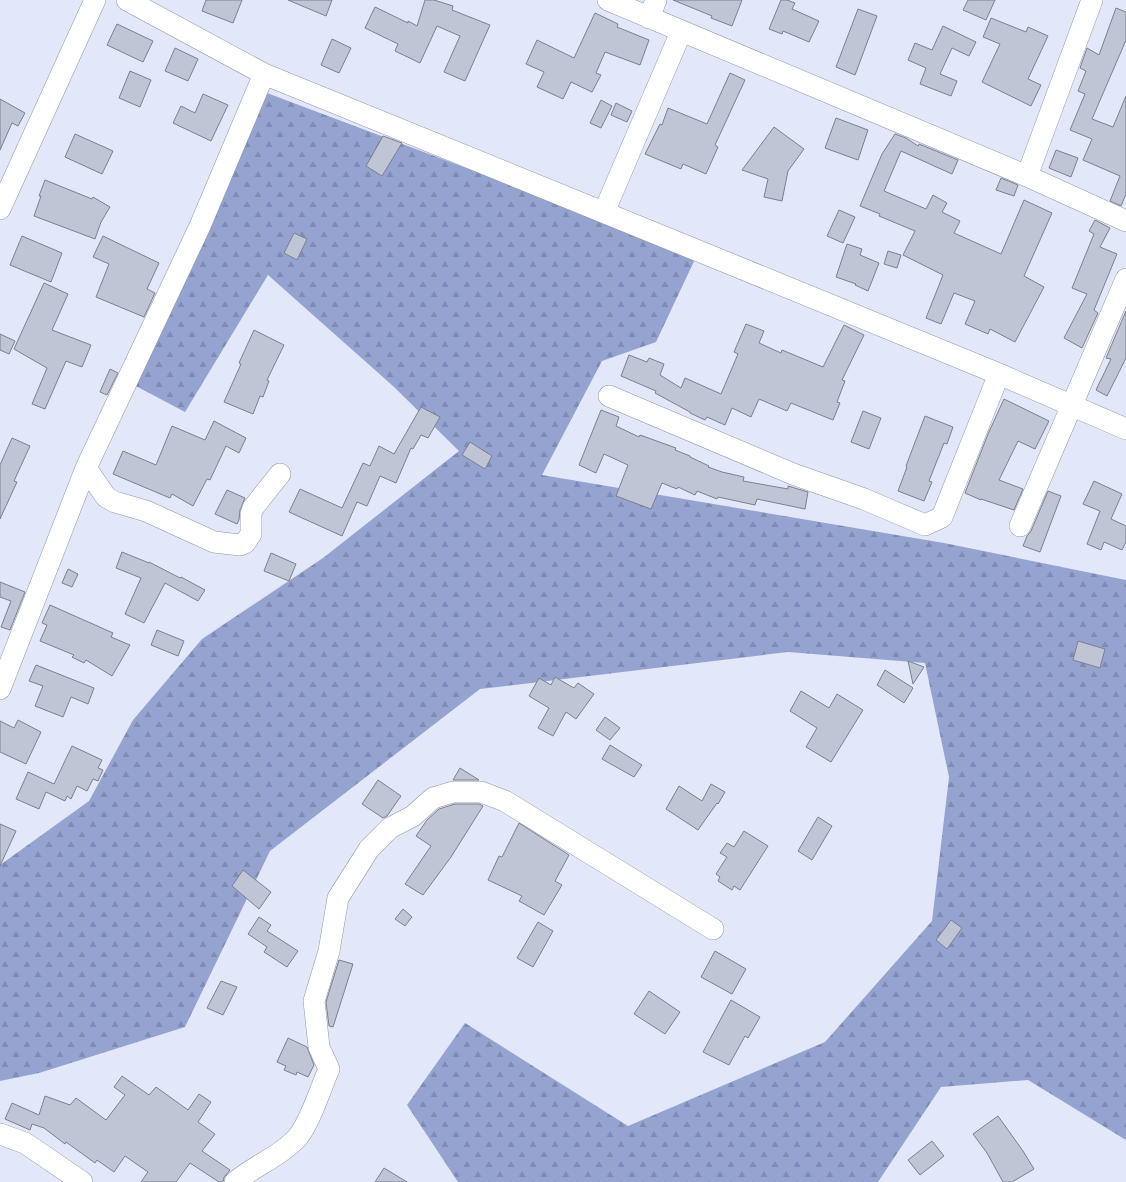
<svg xmlns="http://www.w3.org/2000/svg" width="1126" height="1182" font-family="Karla,sans-serif">
<style>
.forest{fill:url(#forest-firs)}
.building{fill:#bfc5d5;stroke:#7b808f}
.lines{fill:none;stroke-linecap:round;stroke-linejoin:round}
.minor-casing{stroke:#9196a6;stroke-width:22}
.minor{stroke:#fff;stroke-width:21}
</style>
<defs>
<pattern id="forest-firs" width="22" height="20" patternUnits="userSpaceOnUse"><rect width="22" height="20" fill="#95a3d0"/><path d="M5 1l3.5 6h-7zM16 11l3.5 6h-7z" fill="#7f8bb2"/></pattern>
</defs>
<rect width="100%" height="100%" fill="#e2e8f9"/>
<!-- forest -->
<path class="forest" d="M 267,93 L 697,255 L 656,342 L 602,361 L 542,475 L 944,543 L 1126,580 L 1126,1140 L 1028,1080 L 941,1087 L 878,1182 L 458,1182 L 407,1105 L 465,1023 L 628,1126 L 825,1042 L 932,921 L 949,777 L 925,663 L 788,652 L 480,689 L 270,851 L 185,1027 L 39,1073 L 0,1081 L 0,865 L 89,801 L 133,720 L 202,639 L 323,558 L 459,451 L 393,386 L 268,275 L 185,412 L 134,385 Z"/>
<!-- building -->
<path class="building" d="M 206,0 L 242,0 L 233,23 L 202,11 Z
M 288,0 L 332,0 L 326,16 Z
M 425,0 L 434,0 L 453,6 L 452,10 L 490,25 L 465,81 L 444,72 L 460,36 L 437,26 L 420,63 L 395,51 L 398,44 L 365,28 L 375,7 L 408,23 L 408,21 L 417,26 Z
M 673,0 L 742,0 L 732,26 L 711,18 L 712,16 Z
M 781,0 L 787,0 L 795,3 L 792,9 L 819,21 L 809,42 L 783,31 L 782,34 L 769,29 Z
M 968,0 L 995,0 L 986,20 L 963,10 Z
M 1116,8 L 1126,12 L 1126,40 L 1092,119 L 1113,127 L 1126,96 L 1126,194 L 1121,206 L 1110,201 L 1120,176 L 1083,160 L 1092,139 L 1070,130 L 1085,94 L 1078,91 L 1086,71 L 1080,68 L 1087,48 L 1099,55 Z
M 858,9 L 877,16 L 855,75 L 836,67 Z
M 595,13 L 618,24 L 617,27 L 649,40 L 640,65 L 605,52 L 596,73 L 601,75 L 592,92 L 571,82 L 563,99 L 537,87 L 544,72 L 526,64 L 537,40 L 574,58 Z
M 991,18 L 1026,32 L 1028,27 L 1048,36 L 1028,79 L 1041,85 L 1031,106 L 982,82 L 1000,44 L 983,37 Z
M 117,24 L 153,41 L 143,62 L 107,45 Z
M 943,26 L 976,42 L 969,56 L 952,48 L 940,74 L 957,81 L 951,96 L 920,84 L 926,68 L 908,60 L 915,43 L 932,50 Z
M 332,39 L 351,48 L 339,73 L 321,65 Z
M 175,48 L 198,59 L 188,81 L 165,71 Z
M 130,71 L 151,80 L 140,107 L 119,98 Z
M 730,73 L 745,80 L 715,145 L 718,147 L 706,174 L 683,164 L 681,169 L 645,154 L 660,124 L 662,125 L 668,108 L 707,124 Z
M 203,94 L 228,105 L 211,141 L 173,123 L 181,106 L 195,113 Z
M 0,99 L 25,113 L 18,126 L 12,123 L 0,150 Z
M 601,100 L 612,106 L 601,128 L 590,123 Z
M 616,103 L 632,111 L 627,122 L 611,115 Z
M 836,118 L 868,130 L 858,160 L 825,148 Z
M 774,127 L 804,149 L 788,171 L 782,201 L 764,197 L 768,179 L 742,170 Z
M 75,134 L 113,151 L 102,174 L 65,157 Z
M 895,134 L 906,138 L 918,146 L 919,144 L 958,160 L 952,174 L 901,151 L 884,191 L 926,209 L 933,195 L 947,203 L 942,212 L 960,221 L 954,233 L 1001,254 L 1024,200 L 1052,213 L 1024,276 L 1044,287 L 1015,342 L 990,329 L 988,334 L 965,324 L 975,301 L 954,293 L 941,324 L 926,318 L 943,275 L 903,255 L 915,231 L 879,216 L 880,214 L 860,206 L 882,154 Z
M 383,136 L 402,143 L 382,176 L 366,166 Z
M 1056,150 L 1078,158 L 1071,177 L 1049,168 Z
M 1001,178 L 1018,185 L 1014,196 L 996,190 Z
M 45,180 L 92,199 L 93,197 L 110,207 L 101,222 L 95,239 L 34,216 L 41,196 L 39,196 Z
M 839,210 L 855,217 L 843,243 L 827,236 Z
M 1095,220 L 1110,228 L 1100,247 L 1117,254 L 1094,310 L 1098,313 L 1082,348 L 1064,338 L 1087,294 L 1072,288 L 1094,234 L 1089,231 Z
M 294,233 L 307,239 L 297,260 L 284,253 Z
M 22,236 L 62,253 L 51,282 L 10,265 Z
M 103,236 L 159,263 L 147,289 L 155,293 L 144,317 L 96,297 L 109,264 L 93,257 Z
M 847,244 L 862,249 L 860,255 L 879,263 L 868,291 L 855,285 L 856,284 L 836,277 Z
M 888,251 L 901,255 L 897,268 L 884,264 Z
M 44,283 L 68,294 L 52,330 L 91,345 L 82,367 L 66,361 L 45,409 L 32,404 L 47,368 L 14,349 Z
M 1126,311 L 1126,358 L 1107,396 L 1096,390 L 1111,359 L 1106,358 Z
M 746,324 L 764,331 L 759,343 L 781,353 L 782,350 L 823,367 L 844,325 L 864,335 L 842,380 L 845,381 L 837,402 L 840,403 L 833,420 L 791,403 L 787,411 L 759,399 L 751,417 L 732,408 L 725,425 L 707,417 L 705,420 L 690,413 L 690,412 L 655,393 L 656,391 L 621,376 L 629,355 L 647,362 L 649,358 L 664,364 L 660,375 L 681,388 L 685,378 L 721,394 L 738,354 L 734,352 Z
M 254,330 L 284,345 L 267,380 L 269,381 L 263,397 L 260,396 L 253,414 L 224,402 L 241,364 L 239,363 Z
M 0,334 L 15,341 L 9,354 L 0,350 Z
M 110,369 L 118,373 L 107,395 L 100,392 Z
M 1004,399 L 1049,421 L 1035,449 L 1018,441 L 999,480 L 1023,489 L 1014,510 L 981,499 L 981,500 L 965,493 L 988,434 Z
M 421,407 L 440,417 L 428,438 L 421,435 L 413,449 L 411,448 L 396,483 L 380,476 L 367,506 L 357,502 L 342,536 L 289,512 L 300,489 L 342,508 L 363,463 L 370,466 L 379,446 L 394,454 Z
M 601,410 L 619,417 L 616,426 L 639,437 L 640,435 L 676,448 L 675,450 L 690,456 L 690,457 L 709,466 L 708,467 L 722,472 L 744,477 L 743,481 L 788,489 L 788,486 L 808,492 L 805,509 L 757,499 L 755,505 L 718,497 L 717,499 L 697,491 L 695,495 L 678,487 L 677,489 L 662,483 L 651,509 L 616,496 L 628,465 L 604,454 L 596,473 L 579,465 Z
M 863,411 L 881,418 L 869,449 L 851,442 Z
M 925,416 L 953,427 L 947,444 L 944,443 L 929,481 L 932,482 L 924,501 L 898,491 L 907,467 L 906,466 Z
M 214,421 L 246,438 L 239,453 L 226,446 L 210,480 L 207,479 L 193,506 L 172,494 L 170,498 L 113,474 L 123,451 L 156,465 L 172,426 L 205,440 Z
M 12,438 L 30,446 L 14,481 L 17,482 L 0,519 L 0,465 Z
M 470,442 L 492,456 L 485,469 L 462,455 Z
M 1094,481 L 1122,494 L 1111,519 L 1126,526 L 1126,542 L 1122,550 L 1104,542 L 1101,550 L 1087,544 L 1100,511 L 1083,504 Z
M 227,490 L 245,498 L 240,510 L 239,520 L 237,524 L 215,514 Z
M 1048,491 L 1061,496 L 1040,552 L 1023,546 L 1027,536 L 1031,531 Z
M 122,552 L 149,563 L 149,562 L 180,578 L 181,577 L 205,590 L 198,601 L 165,583 L 144,623 L 125,614 L 141,578 L 116,568 Z
M 271,553 L 296,564 L 289,581 L 264,571 Z
M 68,569 L 78,574 L 72,587 L 62,583 Z
M 0,582 L 25,592 L 10,630 L 1,627 L 11,601 L 0,597 Z
M 50,605 L 113,633 L 111,637 L 130,645 L 112,676 L 86,660 L 84,663 L 72,657 L 74,655 L 40,641 L 47,625 L 42,623 Z
M 157,630 L 184,641 L 178,656 L 151,645 Z
M 1078,641 L 1105,649 L 1100,668 L 1073,660 Z
M 908,661 L 924,667 L 913,684 Z
M 36,665 L 94,688 L 88,704 L 71,697 L 63,717 L 35,706 L 43,686 L 29,681 Z
M 885,670 L 913,688 L 904,703 L 877,685 Z
M 555,677 L 574,688 L 578,683 L 594,694 L 576,719 L 566,712 L 553,736 L 538,728 L 549,708 L 529,696 L 539,678 L 551,685 Z
M 801,691 L 829,708 L 837,694 L 863,710 L 831,762 L 806,747 L 817,728 L 790,711 Z
M 605,717 L 620,728 L 610,740 L 596,730 Z
M 18,720 L 41,732 L 26,764 L 0,752 L 0,721 L 14,728 Z
M 610,745 L 642,765 L 634,777 L 602,759 Z
M 72,746 L 102,760 L 98,768 L 103,770 L 98,781 L 93,779 L 87,791 L 77,786 L 71,799 L 67,796 L 65,801 L 46,792 L 39,809 L 16,799 L 28,772 L 54,784 Z
M 460,768 L 479,780 L 453,780 Z
M 378,780 L 401,796 L 387,816 L 383,818 L 362,804 Z
M 711,784 L 725,792 L 718,804 L 717,803 L 698,830 L 666,809 L 679,786 L 702,801 Z
M 455,804 L 479,804 L 483,806 L 451,857 L 423,895 L 405,884 L 431,846 L 416,836 L 427,820 L 439,809 Z
M 818,817 L 832,826 L 812,860 L 798,851 Z
M 519,823 L 569,855 L 555,881 L 562,885 L 544,915 L 519,901 L 522,896 L 488,880 L 499,856 L 502,857 Z
M 0,824 L 16,831 L 0,866 Z
M 744,831 L 768,846 L 740,890 L 734,886 L 732,890 L 718,881 L 720,877 L 716,874 L 727,857 L 720,853 L 727,843 L 734,847 Z
M 243,870 L 271,892 L 259,909 L 232,886 Z
M 403,909 L 412,917 L 405,926 L 395,919 Z
M 259,917 L 271,925 L 267,931 L 298,951 L 287,967 L 264,952 L 267,947 L 248,934 Z
M 951,920 L 962,928 L 947,949 L 936,940 Z
M 538,922 L 553,931 L 533,967 L 517,958 Z
M 715,951 L 746,969 L 732,994 L 701,977 Z
M 339,960 L 353,964 L 333,1027 L 329,1026 L 326,1002 Z
M 221,981 L 237,987 L 223,1015 L 207,1008 Z
M 649,991 L 680,1012 L 665,1034 L 634,1014 Z
M 731,1000 L 760,1017 L 748,1038 L 745,1036 L 729,1065 L 703,1052 Z
M 288,1038 L 307,1047 L 314,1065 L 308,1077 L 297,1072 L 296,1075 L 284,1070 L 286,1066 L 277,1062 Z
M 122,1076 L 149,1095 L 156,1087 L 188,1110 L 199,1094 L 211,1102 L 198,1122 L 215,1134 L 202,1151 L 230,1170 L 224,1177 L 223,1182 L 219,1182 L 190,1163 L 176,1182 L 141,1182 L 148,1172 L 125,1156 L 114,1172 L 97,1160 L 95,1163 L 66,1142 L 65,1144 L 44,1128 L 32,1124 L 30,1130 L 5,1119 L 12,1103 L 39,1115 L 45,1096 L 70,1105 L 76,1098 L 106,1120 L 125,1095 L 114,1087 Z
M 998,1116 L 1023,1151 L 1034,1169 L 1012,1182 L 1003,1182 L 987,1153 L 973,1134 Z
M 932,1141 L 944,1156 L 920,1175 L 908,1160 Z
M 384,1168 L 407,1182 L 375,1182 Z"/>
<g class="lines">
<!-- minor casing -->
<g class="minor-casing">
<path id="minor" d="M 127,0 L 264,74 L 728,263 L 999,374 L 1126,429
M 608,0 L 1027,176 L 1126,221
M 649,18 L 656,0
M 1027,176 L 1092,0
M 0,209 L 95,0
M 604,212 L 681,32
M 609,396 L 793,474 L 864,499 L 925,525 L 942,517 L 999,374
M 86,468 L 106,497 L 115,502 L 146,511 L 214,542 L 240,545 L 245,543 L 251,534 L 251,514 L 253,508 L 280,474
M 1020,526 L 1126,279
M 0,689 L 86,468 L 200,226 L 264,74
M 0,1134 L 25,1143 L 82,1182
M 235,1182 C 254,1166 279,1157 296,1139 C 309,1126 321,1087 329,1069 L 319,1047 L 314,1001 L 329,951 L 338,898 L 369,849 L 390,828 L 413,816 L 433,798 L 453,792 L 481,792 L 505,801 L 713,929"/>
</g>
<!-- minor -->
<use href="#minor" class="minor"/>
</g>
</svg>
